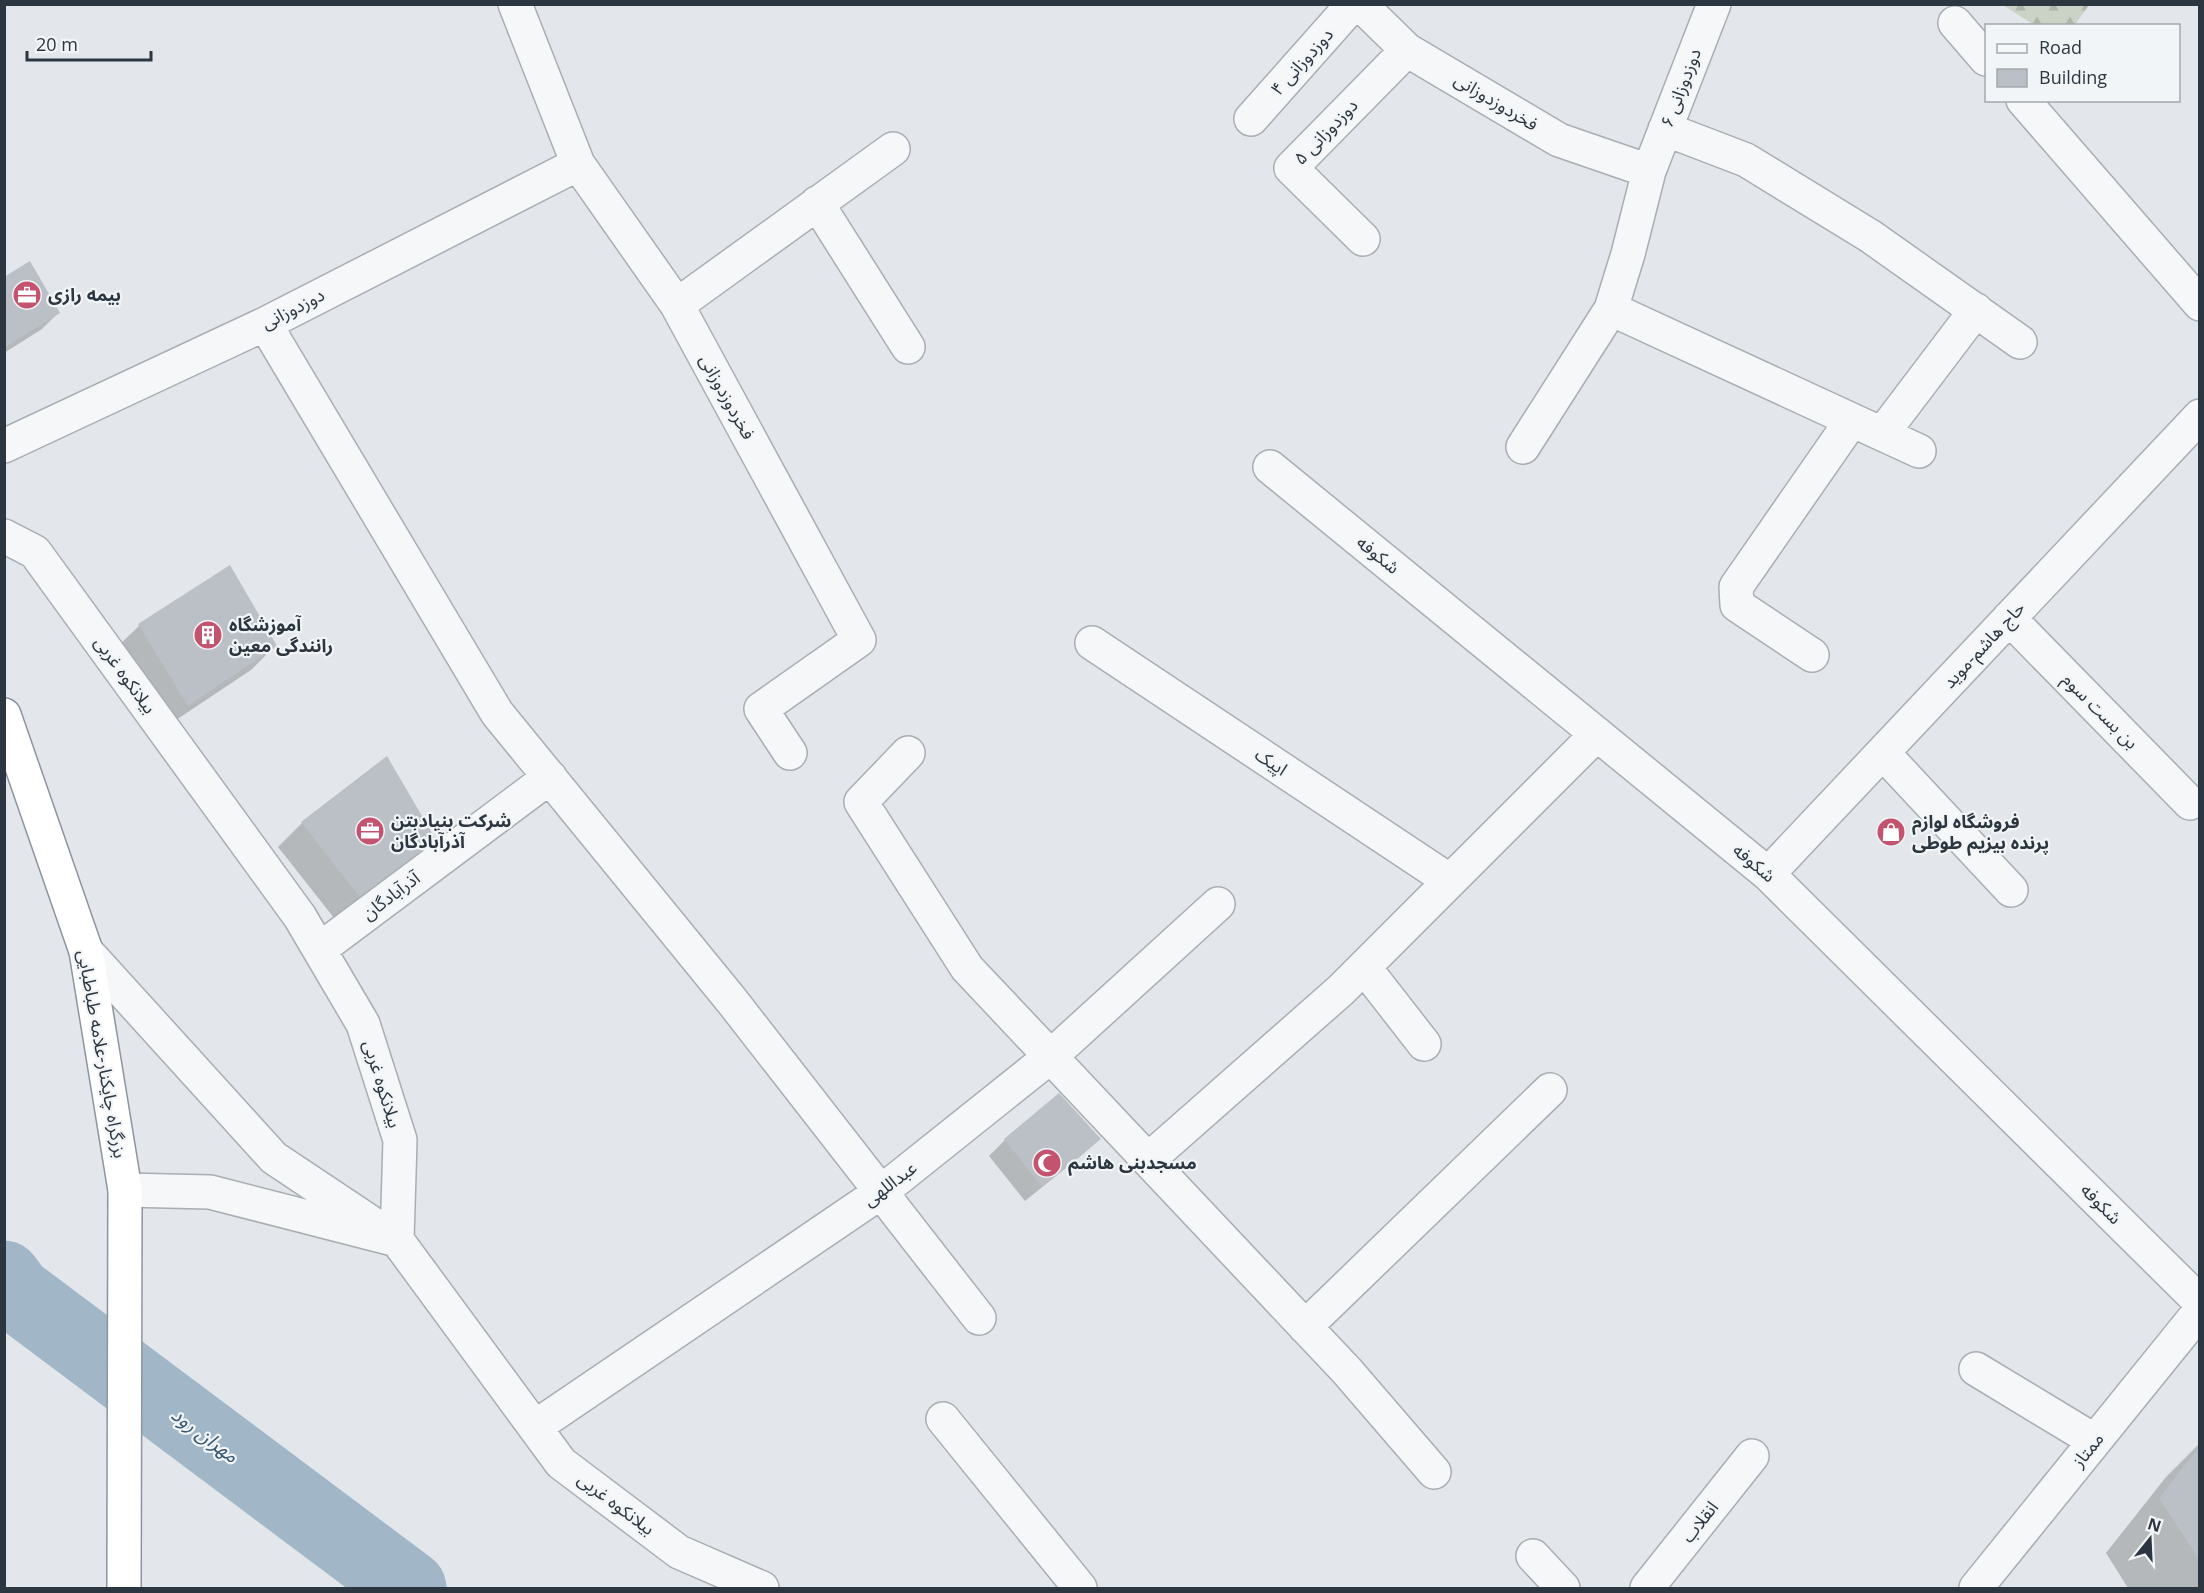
<svg xmlns="http://www.w3.org/2000/svg" width="2204" height="1593" font-family="'Open Sans','Noto Sans Arabic',sans-serif">
<style>
.forest{fill:url(#forest-firs)}
.shadow{fill:#0003}
.lines{fill:none;stroke-linecap:round;stroke-linejoin:round}
.river{stroke:#a1b7c7;stroke-width:75}
.building{fill:#bac0c6}
.minor-casing{stroke:#a8aeb4;stroke-width:36}
.highway-casing{stroke:#8b959f;stroke-width:36}
.minor{stroke:#f5f7f8;stroke-width:33}
.highway{stroke:#fff;stroke-width:33}
.labels{text-anchor:middle;stroke-width:4.5;stroke-linejoin:round;paint-order:stroke}
.street-label{font-size:18px;fill:#2c3641;stroke:#f2f5f7}
.poi-label{font-size:18px;font-weight:bold;fill:#2c3641;stroke:#f2f5f7;text-anchor:start}
.water-label{font-size:20px;font-style:italic;fill:#395871;stroke:#f2f5f7}
</style>
<defs>
<pattern id="forest-firs" width="22" height="20" patternUnits="userSpaceOnUse" patternTransform="scale(1.5)"><rect width="22" height="20" fill="#cad3c5"/><path d="M5 1l3.5 6h-7zM16 11l3.5 6h-7z" fill="#aeb6aa"/></pattern>
</defs>
<rect width="100%" height="100%" fill="#e3e6ea"/>
<!-- forest -->
<path class="forest" d="M 2003,5 L 2089,5 L 2074,26 L 2034,25 Z"/>
<!-- shadow -->
<path class="shadow" d="M 4,279 L 58,313 L 42,329 L 4,353 Z
M 230,567 L 275,646 L 251,670 L 164,728 L 115,649 L 139,626 Z
M 302,823 L 434,840 L 411,864 L 338,923 L 278,847 Z
M 1099,1139 L 1083,1154 L 1025,1201 L 989,1156 L 1005,1140 Z
M 2200,1443 L 2200,1588 L 2128,1588 L 2106,1553 L 2166,1477 Z"/>
<g class="lines">
<!-- river -->
<path class="river" d="M 4,1278 L 15,1293 L 409,1588"/>
</g>
<!-- building -->
<path class="building" d="M 30,261 L 60,313 L 4,348 L 4,277 Z
M 230,565 L 277,646 L 188,706 L 138,624 Z
M 387,756 L 436,840 L 362,900 L 301,822 Z
M 1059,1093 L 1101,1139 L 1042,1187 L 1004,1139 Z
M 2200,1446 L 2200,1561 L 2159,1498 Z"/>
<g class="lines">
<!-- minor casing -->
<g class="minor-casing">
<path id="minor" d="M 515,4 L 578,164 L 677,305 L 859,640 L 761,709 L 790,753
M 1360,4 L 1407,50 L 1559,140 L 1649,171
M 1955,23 L 1986,59
M 2023,100 L 2200,304
M 1251,119 L 1353,4
M 1665,129 L 1746,160 L 1870,236 L 2020,342
M 817,203 L 908,347
M 1363,239 L 1291,168 L 1407,50
M 677,305 L 893,149
M 1611,309 L 1919,451
M 265,324 L 497,713 L 732,1001 L 979,1318
M 1882,434 L 1976,310
M 4,446 L 265,324 L 578,164
M 1523,447 L 1611,309 L 1628,254 L 1649,171 L 1714,4
M 1270,467 L 1768,874 L 2200,1302
M 4,536 L 35,552 L 300,917 L 363,1024 L 400,1140 L 397,1240 L 561,1463 L 679,1552 L 762,1588
M 2009,618 L 2190,803
M 1092,643 L 1450,881
M 1812,655 L 1737,605 L 1736,587 L 1852,420
M 908,753 L 861,802 L 967,968 L 1347,1371 L 1434,1472
M 1883,753 L 2011,890
M 1768,874 L 2200,416
M 320,949 L 550,777
M 86,951 L 274,1158 L 397,1240 L 210,1192 L 125,1190
M 1364,967 L 1424,1044
M 1148,1160 L 1341,990 L 1597,734
M 1305,1327 L 1550,1090
M 1976,1369 L 2095,1441
M 943,1419 L 1080,1588
M 535,1427 L 881,1192 L 1050,1057 L 1218,904
M 1533,1556 L 1563,1588
M 1647,1588 L 1752,1456
M 1976,1588 L 2200,1311"/>
</g>
<!-- highway casing -->
<g class="highway-casing">
<path id="highway" d="M 4,715 L 86,951 L 125,1190 L 124,1588"/>
</g>
<!-- minor -->
<use href="#minor" class="minor"/>
<!-- highway -->
<use href="#highway" class="highway"/>
</g>
<!-- icons -->
<defs>
<g id="office-disc" transform="scale(1.5)"><circle r="9.5" fill="#c4536f" stroke="#f2f5f7"/><path d="M-6-3h4V-5.5h4V-3h4V5H-6ZM-1-4.5V-3h2v-1.5ZM-6 0V1H6V0Z" fill="#fff"/></g>
<g id="building-disc" transform="scale(1.5)"><circle r="9.5" fill="#c4536f" stroke="#f2f5f7"/><path d="M-4-6H4V6H1V3H-1V6H-4ZM-2.5-4.3h1.7v1.8h-1.7ZM.8-4.3h1.7v1.8H.8ZM-2.5-1h1.7V.8h-1.7ZM.8-1h1.7V.8H.8Z" fill="#fff"/></g>
<g id="shop-disc" transform="scale(1.5)"><circle r="9.5" fill="#c4536f" stroke="#f2f5f7"/><path d="M-5-2.5h2.3a2.7 3.5 0 0 1 5.4 0H5L5.5 6h-11ZM-1.5-2.5h3a1.5 2.3 0 0 0-3 0Z" fill="#fff"/></g>
<g id="mosque-disc" transform="scale(1.5)"><circle r="9.5" fill="#c4536f" stroke="#f2f5f7"/><path d="M3.5-4.9A6 6 0 1 0 3.5 4.9A5 5 0 1 1 3.5-4.9Z" fill="#fff"/></g>
</defs>
<g fill-rule="evenodd">
<use href="#office-disc" x="27" y="295"/>
<use href="#building-disc" x="208" y="635"/>
<use href="#office-disc" x="370" y="831"/>
<use href="#shop-disc" x="1891" y="832"/>
<use href="#mosque-disc" x="1047" y="1163"/>
</g>
<g class="labels">
<!-- street labels -->
<g class="street-label">
<text transform="translate(1302 62) rotate(-48)" y="6">دوزدوزانی ۴</text>
<text transform="translate(1681 88) rotate(-69)" y="6">دوزدوزانی ۶</text>
<text transform="translate(1496 102) rotate(31)" y="6">فخردوزدوزانی</text>
<text transform="translate(1326 132) rotate(-46)" y="6">دوزدوزانی ۵</text>
<text transform="translate(293 309) rotate(-27)" y="6">دوزدوزانی</text>
<text transform="translate(727 397) rotate(61)" y="6">فخردوزدوزانی</text>
<text transform="translate(1378 555) rotate(39)" y="6">شکوفه</text>
<text transform="translate(1984 645) rotate(-47)" y="6">حاج هاشم-موید</text>
<text transform="translate(125 675) rotate(54)" y="6">بیلانکوه غربی</text>
<text transform="translate(2100 711) rotate(45)" y="6">بن بست سوم</text>
<text transform="translate(1271 762) rotate(34)" y="6">اپیک</text>
<text transform="translate(1754 863) rotate(40)" y="6">شکوفه</text>
<text transform="translate(391 896) rotate(-37)" y="6">آذرآبادگان</text>
<text transform="translate(102 1054) rotate(80)" y="6">بزرگراه چایکنار-علامه طباطبایی</text>
<text transform="translate(382 1084) rotate(73)" y="6">بیلانکوه غربی</text>
<text transform="translate(890 1184) rotate(-37)" y="6">عبداللهی</text>
<text transform="translate(2101 1204) rotate(45)" y="6">شکوفه</text>
<text transform="translate(2088 1450) rotate(-51)" y="6">ممتاز</text>
<text transform="translate(616 1504) rotate(37)" y="6">بیلانکوه غربی</text>
<text transform="translate(1700 1522) rotate(-52)" y="6">انقلاب</text>
</g>
<!-- poi labels -->
<g class="poi-label">
<text x="48" y="301">بیمه رازی</text>
<text x="229" y="631">آموزشگاه<tspan x="229" dy="21">رانندگی معین</tspan></text>
<text x="391" y="827">شرکت بنیادبتن<tspan x="391" dy="21">آذرآبادگان</tspan></text>
<text x="1912" y="828">فروشگاه لوازم<tspan x="1912" dy="21">پرنده بیزیم طوطی</tspan></text>
<text x="1068" y="1169">مسجدبنی هاشم</text>
</g>
<!-- water labels -->
<g class="water-label">
<text transform="translate(205 1435) rotate(37)" y="7">مهران رود</text>
</g>
</g>
<!-- border -->
<rect width="2204" height="1593" fill="none" stroke="#2c3641" stroke-width="12"/>
<!-- legend -->
<rect x="1985" y="24" width="195" height="78" fill="#f2f5f7" stroke="#a3a9ae" stroke-width="1.5"/>
<rect x="1997" y="44" width="30" height="9" fill="#f5f7f8" stroke="#a3a9ae" stroke-width="1.5"/>
<text x="2039" y="54" font-size="18" fill="#2c3641">Road</text>
<rect x="1997" y="69" width="30" height="18" fill="#bac0c6" stroke="#a3a9ae" stroke-width="1.5"/>
<text x="2039" y="84" font-size="18" fill="#2c3641">Building</text>
<!-- north arrow -->
<g transform="translate(2150 1539) rotate(18)" stroke="#f2f5f7" stroke-width="4.5" paint-order="stroke">
<path d="M0-4.5L10 22L0 15L-10 22Z" fill="#2c3641"/>
<text y="-9" font-size="16" font-weight="bold" text-anchor="middle" fill="#2c3641">N</text>
</g>
<!-- scale -->
<path d="M27 51v9h124v-9" fill="none" stroke="#2c3641" stroke-width="3"/>
<text x="36" y="51" font-size="18" fill="#2c3641" stroke="#f2f5f7" stroke-width="4.5" paint-order="stroke">20 m</text>
</svg>
